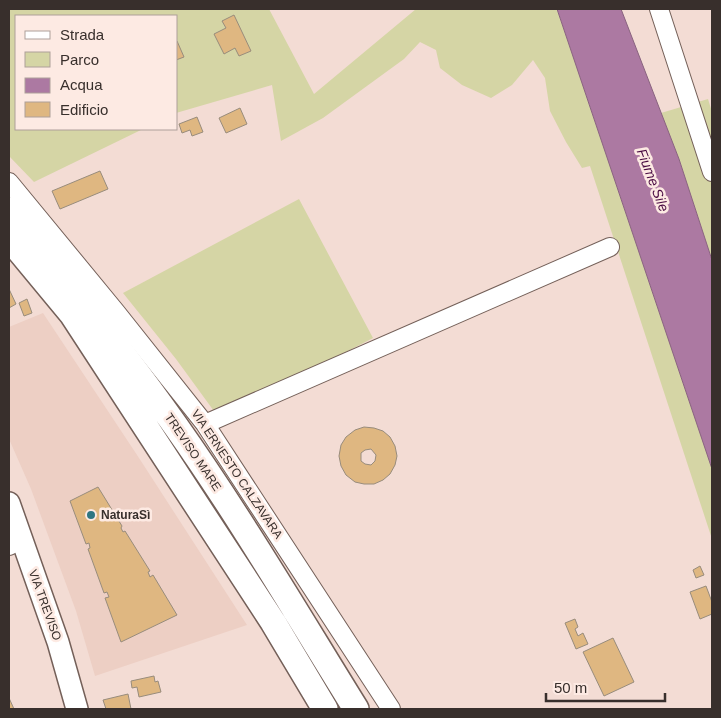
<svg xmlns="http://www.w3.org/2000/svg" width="721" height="718" font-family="Helvetica,sans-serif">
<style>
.built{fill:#edcfc4}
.green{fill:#d5d5a5}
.water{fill:#ac79a2;stroke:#89637f}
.building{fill:#dfb781;stroke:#988c7c;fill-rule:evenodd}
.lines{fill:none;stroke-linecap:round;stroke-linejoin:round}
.minor-casing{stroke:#746059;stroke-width:20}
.major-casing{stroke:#746059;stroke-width:24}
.highway-casing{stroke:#746059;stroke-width:28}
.minor{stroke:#fff;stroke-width:18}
.major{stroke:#fff;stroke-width:21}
.highway{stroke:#fff;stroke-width:25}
.poi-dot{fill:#2f7682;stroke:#fdeae3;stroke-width:2}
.labels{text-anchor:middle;stroke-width:5;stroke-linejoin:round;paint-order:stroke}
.street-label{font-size:12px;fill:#382f2c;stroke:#fdeae3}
.poi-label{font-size:12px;font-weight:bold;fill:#382f2c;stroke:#fdeae3;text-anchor:start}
.water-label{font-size:14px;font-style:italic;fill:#480941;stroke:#fdeae3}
</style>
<rect width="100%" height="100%" fill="#f3dcd4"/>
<!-- built -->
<path class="built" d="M 43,313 L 139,458 L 247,625 L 95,676 L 76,611 L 31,489 L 9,439 L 9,327 Z"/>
<!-- green -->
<path class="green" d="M 9,9 L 269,9 L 314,94 L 416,9 L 557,9 L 712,469 L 712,539 L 590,166 L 582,168 L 566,142 L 550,111 L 545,78 L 533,60 L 512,85 L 491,98 L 462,85 L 440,68 L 436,50 L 420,42 L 404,59 L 323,118 L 281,141 L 272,85 L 176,113 L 176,16 L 16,16 L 16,129 L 143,129 L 34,182 L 9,156 Z
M 708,99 L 712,112 L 712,260 L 679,159 L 661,113 Z
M 299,199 L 373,338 L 219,418 L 176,359 L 123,293 Z"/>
<!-- water -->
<path class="water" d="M 557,9 L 621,9 L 679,159 L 712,260 L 712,469 Z"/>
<!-- building -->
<path class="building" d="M 234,15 L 251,51 L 239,56 L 235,48 L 224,54 L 214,34 L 226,28 L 222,21 Z
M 177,41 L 184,57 L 176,60 L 176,42 Z
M 240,108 L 247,124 L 226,133 L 219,118 Z
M 197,117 L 203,132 L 192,136 L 190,130 L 182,133 L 179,124 Z
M 100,171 L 108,189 L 60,209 L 52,191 Z
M 9,289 L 16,304 L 9,308 Z
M 27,299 L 32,313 L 24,316 L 19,303 Z
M 364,427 L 374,428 L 383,431 L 390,437 L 395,446 L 397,456 L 395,465 L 390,474 L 383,480 L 374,484 L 364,484 L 355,482 L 346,475 L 341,466 L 339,456 L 341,445 L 346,437 L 355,430 ZM 371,449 L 376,455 L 375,461 L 371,465 L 365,464 L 361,461 L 361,453 L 365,450 Z
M 98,487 L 122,526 L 121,528 L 123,532 L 125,531 L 150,571 L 148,572 L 150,577 L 153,575 L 177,615 L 121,642 L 105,598 L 109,597 L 107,592 L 104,593 L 88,549 L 90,548 L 89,543 L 86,544 L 70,501 Z
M 700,566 L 704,575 L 696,578 L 693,570 Z
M 706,586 L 712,602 L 712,614 L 700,619 L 690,592 Z
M 575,619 L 578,627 L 575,629 L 578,636 L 583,633 L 588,644 L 576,649 L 565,623 Z
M 613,638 L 634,682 L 604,696 L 583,652 Z
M 154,676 L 155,682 L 158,681 L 161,692 L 139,697 L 137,687 L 132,688 L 131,681 Z
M 128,694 L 131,709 L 106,709 L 103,700 Z
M 9,698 L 14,709 L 9,709 Z"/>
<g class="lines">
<!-- minor casing -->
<g class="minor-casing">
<path id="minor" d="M 659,9 L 712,172
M 9,182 L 116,312 L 205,424 L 391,709
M 205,424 L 610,247
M 9,546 L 21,540"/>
</g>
<!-- major casing -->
<g class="major-casing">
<path id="major" d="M 9,503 L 58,642 L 77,709"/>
</g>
<!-- highway casing -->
<g class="highway-casing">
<path id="highway" d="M 9,210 C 66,280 123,351 175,425 C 240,517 297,614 356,709
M 9,238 L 72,314 L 273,622 L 325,709"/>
</g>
<!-- minor -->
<use href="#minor" class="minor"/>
<!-- major -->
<use href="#major" class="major"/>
<!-- highway -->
<use href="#highway" class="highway"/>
</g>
<!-- markers -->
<circle class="poi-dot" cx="91" cy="515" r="5"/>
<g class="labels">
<!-- street labels -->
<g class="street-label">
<text transform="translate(193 452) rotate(56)" y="4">TREVISO MARE</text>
<text transform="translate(237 474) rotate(56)" y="4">VIA ERNESTO CALZAVARA</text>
<text transform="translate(45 605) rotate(70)" y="4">VIA TREVISO</text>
</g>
<!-- poi labels -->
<g class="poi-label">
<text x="101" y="519">NaturaSì</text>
</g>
<!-- water labels -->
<g class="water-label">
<text transform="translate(653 180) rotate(69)" y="5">Fiume Sile</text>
</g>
</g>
<!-- border -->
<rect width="721" height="718" fill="none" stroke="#382f2c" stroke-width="20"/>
<!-- legend -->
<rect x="15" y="15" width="162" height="115" fill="#fdeae3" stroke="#ae9f9a"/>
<rect x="25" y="31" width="25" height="8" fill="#ffffff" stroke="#ae9f9a"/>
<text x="60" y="40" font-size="15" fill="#382f2c">Strada</text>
<rect x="25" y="52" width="25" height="15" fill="#d5d5a5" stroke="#ae9f9a"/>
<text x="60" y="65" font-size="15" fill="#382f2c">Parco</text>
<rect x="25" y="78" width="25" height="15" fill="#ac79a2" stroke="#ae9f9a"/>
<text x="60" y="90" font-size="15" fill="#382f2c">Acqua</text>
<rect x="25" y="102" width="25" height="15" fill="#dfb781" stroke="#ae9f9a"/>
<text x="60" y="115" font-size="15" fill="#382f2c">Edificio</text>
<!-- scale -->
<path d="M546 693v8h119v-8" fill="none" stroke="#382f2c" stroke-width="2.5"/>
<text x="554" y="693" font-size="15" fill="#382f2c" stroke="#fdeae3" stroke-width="4" paint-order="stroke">50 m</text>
</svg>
